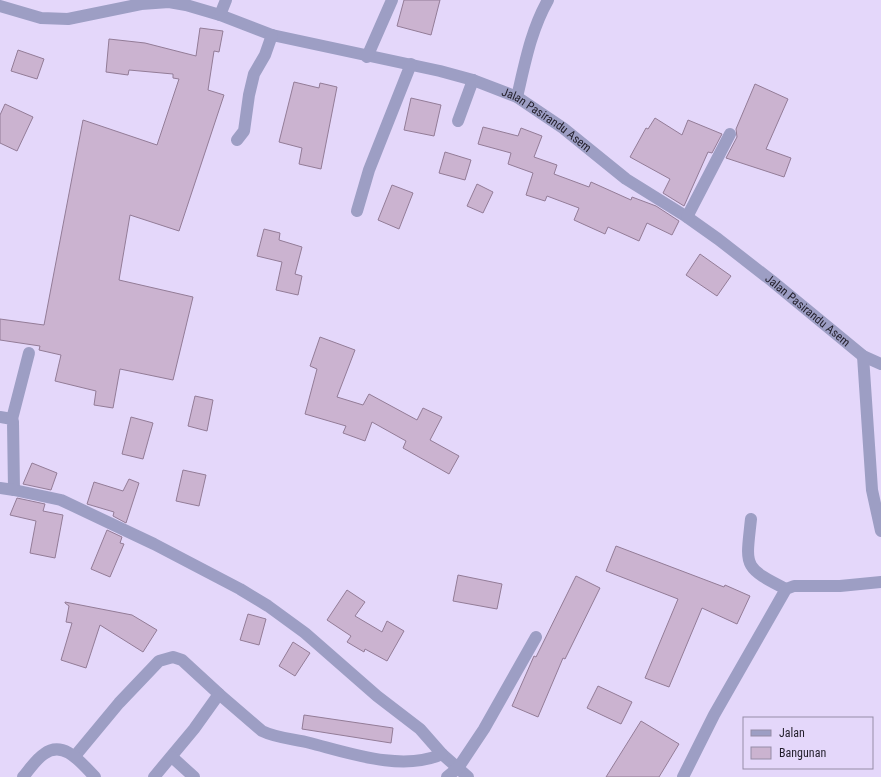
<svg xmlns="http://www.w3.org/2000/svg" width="881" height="777" font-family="'Roboto Condensed',sans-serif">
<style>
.building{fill:#cbb3d0;stroke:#937c97}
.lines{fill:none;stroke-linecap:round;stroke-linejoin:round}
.street{stroke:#9d9ec4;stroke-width:12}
.labels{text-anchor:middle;stroke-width:4;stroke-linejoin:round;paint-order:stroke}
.street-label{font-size:12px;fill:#221e2a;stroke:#e4d7fa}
</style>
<rect width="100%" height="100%" fill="#e4d7fa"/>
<!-- building -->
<path class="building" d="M 404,0 L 440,0 L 431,35 L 397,26 Z
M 200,28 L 223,31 L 219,52 L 214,51 L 208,90 L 224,95 L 179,231 L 130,215 L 119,280 L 193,297 L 173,380 L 120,369 L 113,408 L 94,405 L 96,391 L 55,381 L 61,355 L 39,350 L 40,346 L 0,340 L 0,319 L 44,325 L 83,120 L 157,145 L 179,79 L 173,78 L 173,74 L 129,70 L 128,75 L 106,72 L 109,39 L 145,43 L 196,56 Z
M 18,50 L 44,59 L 37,79 L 11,71 Z
M 294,82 L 319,88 L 320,83 L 337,87 L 321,169 L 299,164 L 302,148 L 279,142 Z
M 755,84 L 788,99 L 766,149 L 791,158 L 784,177 L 726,158 L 737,137 L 736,129 Z
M 411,98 L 441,105 L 434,136 L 404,130 Z
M 5,104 L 33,117 L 17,151 L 0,143 L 0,115 Z
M 655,118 L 682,135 L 688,120 L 722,134 L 712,153 L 708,152 L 684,206 L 663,193 L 670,179 L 630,157 L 646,128 L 648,129 Z
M 483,127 L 518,136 L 521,128 L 542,136 L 534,157 L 557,165 L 554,174 L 589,187 L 591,182 L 631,200 L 632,197 L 656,206 L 679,221 L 672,235 L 647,223 L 639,241 L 608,227 L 605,234 L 574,220 L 579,208 L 547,196 L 545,201 L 526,195 L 533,173 L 508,164 L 511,153 L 478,144 Z
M 445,152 L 471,160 L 465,180 L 439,173 Z
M 477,184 L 493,192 L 483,213 L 467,206 Z
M 392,185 L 413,193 L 399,229 L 378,220 Z
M 264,229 L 280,233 L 279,240 L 302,247 L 295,274 L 302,276 L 298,295 L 276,290 L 282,262 L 257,256 Z
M 700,254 L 731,276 L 717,296 L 686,275 Z
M 320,337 L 355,350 L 337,397 L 363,405 L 369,394 L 417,420 L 423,408 L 442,417 L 430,440 L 459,456 L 449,474 L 403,448 L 406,441 L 372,422 L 365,441 L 343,433 L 346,426 L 305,414 L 317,369 L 310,366 Z
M 195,396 L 213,400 L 207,431 L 188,426 Z
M 131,417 L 153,423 L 143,459 L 122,454 Z
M 32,463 L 57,473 L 51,490 L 23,484 Z
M 183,470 L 206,475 L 199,506 L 176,501 Z
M 129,479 L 139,483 L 126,523 L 113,516 L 114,512 L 87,504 L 94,482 L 123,491 Z
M 17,498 L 45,504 L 43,511 L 63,515 L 55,558 L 30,553 L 36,521 L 10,515 Z
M 107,530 L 122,537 L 120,543 L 124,544 L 110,577 L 91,569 Z
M 616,546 L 724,587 L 725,585 L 750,596 L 737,624 L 702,608 L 669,687 L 645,678 L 678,599 L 606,571 Z
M 458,575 L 502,584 L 497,609 L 453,601 Z
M 576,576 L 600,588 L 565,659 L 563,658 L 538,717 L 512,706 L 534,656 L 536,657 Z
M 347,590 L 365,602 L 355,616 L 382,632 L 387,621 L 404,631 L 387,661 L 365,649 L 364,652 L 347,642 L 351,636 L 327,620 Z
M 65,602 L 132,615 L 157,630 L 143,652 L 100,625 L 86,668 L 61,660 L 72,623 L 66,622 L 69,606 L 65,603 Z
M 248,614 L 266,619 L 259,645 L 240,640 Z
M 293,642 L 310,653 L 295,676 L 279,666 Z
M 598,686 L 632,702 L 621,724 L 587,708 Z
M 304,715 L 393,728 L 391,743 L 302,729 Z
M 641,721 L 679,744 L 659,777 L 606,777 Z"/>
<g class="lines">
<!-- street -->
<g class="street">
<path id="s1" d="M 0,6 L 41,18 L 68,19 L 141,4 L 169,2 L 186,5 L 220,15 L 272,35 L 440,71 L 473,80 L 517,97 L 563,128 L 626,179 L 687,217 L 718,239 L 772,281 L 863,356 L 881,364"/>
<path d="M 220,15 L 226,0"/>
<path d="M 367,57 L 392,0"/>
<path d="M 517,97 C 525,63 531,30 548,0"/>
<path d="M 458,121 L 473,80"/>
<path d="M 237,140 L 244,131 L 249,95 L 254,74 L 265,55 L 272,35"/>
<path d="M 357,211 L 369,170 L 411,64"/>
<path d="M 687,217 L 730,134"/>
<path d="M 863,356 L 872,490 L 881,531"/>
<path d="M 0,417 L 12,419 L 13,422 L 14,490 L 61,500 L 154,544 L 240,589 L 268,606 L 305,633 L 377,696 L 420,729 L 442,754 L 468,777"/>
<path d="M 12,419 L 29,353"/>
<path d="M 0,488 L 14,490"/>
<path d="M 751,519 C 746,566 742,567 786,589"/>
<path d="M 219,694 L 262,731 C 276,738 294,739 310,743 C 349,753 403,772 442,754"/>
<path d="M 75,756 L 119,703 L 159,661 L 173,657 L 182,660 L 219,694 L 194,729 L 154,777"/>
<path d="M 172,757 L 194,777"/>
<path d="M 23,777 C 29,770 36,759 44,754 C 64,739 82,764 95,777"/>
<path d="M 447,777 L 458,768 L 484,729 L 536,637"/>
<path d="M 683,777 L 714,715 L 786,589 L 794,586 L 840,586 L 881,582"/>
</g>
</g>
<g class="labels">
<!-- street labels -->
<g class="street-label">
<text dy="4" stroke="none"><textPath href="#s1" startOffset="571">Jalan Pasirandu Asem</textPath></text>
<text dy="4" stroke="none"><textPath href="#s1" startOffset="895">Jalan Pasirandu Asem</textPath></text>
</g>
</g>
<!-- legend -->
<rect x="743" y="717" width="130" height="52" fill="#e4d7fa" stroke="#968da7"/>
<rect x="751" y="730" width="20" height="6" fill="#9d9ec4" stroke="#968da7"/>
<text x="779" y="737" font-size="12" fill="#221e2a">Jalan</text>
<rect x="751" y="747" width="20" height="12" fill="#cbb3d0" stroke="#968da7"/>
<text x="779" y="757" font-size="12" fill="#221e2a">Bangunan</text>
</svg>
